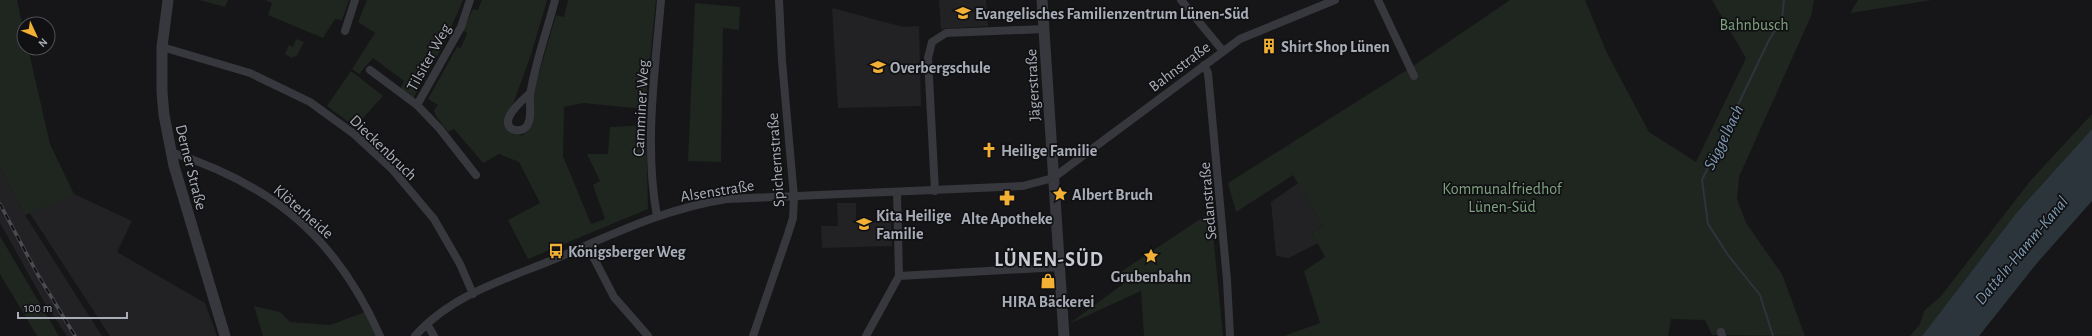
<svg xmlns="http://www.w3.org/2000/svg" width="2092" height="336" font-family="'Alegreya Sans',sans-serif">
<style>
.built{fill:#222225}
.green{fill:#1e261f}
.water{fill:#2c353c}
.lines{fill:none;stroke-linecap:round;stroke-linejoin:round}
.stream{stroke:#2c353c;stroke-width:2}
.minor{stroke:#37383d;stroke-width:8}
.tertiary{stroke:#37383d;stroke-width:11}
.rail-casing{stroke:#4a4c52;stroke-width:3.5}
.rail{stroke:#111113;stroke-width:2;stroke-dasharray:6;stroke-linecap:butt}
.labels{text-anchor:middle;stroke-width:3.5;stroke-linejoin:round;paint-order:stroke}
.poi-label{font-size:16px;font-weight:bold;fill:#a8adb8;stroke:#111113;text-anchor:start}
.park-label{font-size:16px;fill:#7fa381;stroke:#111113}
.street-label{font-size:16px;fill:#a8adb8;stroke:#111113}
.water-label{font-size:17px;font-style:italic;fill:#7f9bb3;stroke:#111113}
.district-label{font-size:20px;font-weight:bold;letter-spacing:1px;fill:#c9ccd4;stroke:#111113}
</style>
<rect width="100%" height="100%" fill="#161618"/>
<!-- built -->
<path class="built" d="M 939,0 L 986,0 L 988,26 L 941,29 Z
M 832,8 L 903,27 L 919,26 L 921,106 L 838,108 Z
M 0,166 L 25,215 L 102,336 L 67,336 L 43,300 L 0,223 Z
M 1298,183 L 1323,227 L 1312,233 L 1318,243 L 1289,258 L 1276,256 L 1271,202 Z
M 74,194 L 132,221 L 117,252 L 205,303 L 217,336 L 110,336 L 29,212 Z
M 837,203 L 856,203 L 856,222 L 891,221 L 892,246 L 822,248 L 821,226 L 838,226 Z"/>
<!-- green -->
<path class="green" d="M 0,0 L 17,0 L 24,32 L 24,48 L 28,48 L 50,144 L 74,194 L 25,215 L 0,166 Z
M 199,0 L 228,0 L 225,7 Z
M 264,0 L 349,0 L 342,20 L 335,19 L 323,38 L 268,15 L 272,3 Z
M 367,0 L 463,0 L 442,48 L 413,99 L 400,89 L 404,81 L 373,58 L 359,74 L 352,69 L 375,33 L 358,22 Z
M 482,0 L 547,0 L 531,55 L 505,126 L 522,136 L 533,124 L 533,93 L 556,15 L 564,17 L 568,0 L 656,0 L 645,109 L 583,103 L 564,107 L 563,156 L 591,224 L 605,219 L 593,185 L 600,181 L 587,154 L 608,154 L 610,127 L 646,125 L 648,209 L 528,259 L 508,220 L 540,203 L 519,162 L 499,154 L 483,163 L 454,129 L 448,132 L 436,116 L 434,110 L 438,105 L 428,99 L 457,47 L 461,48 L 467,33 L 463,30 L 473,9 L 478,10 Z
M 1510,0 L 1585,0 L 1607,53 L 1649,132 L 1696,162 L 1746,58 L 1712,0 L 1814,0 L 1811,16 L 1739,177 L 1737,199 L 1746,223 L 1782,274 L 1805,336 L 1712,335 L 1705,320 L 1671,319 L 1668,336 L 1284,336 L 1320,323 L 1304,271 L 1325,257 L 1312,233 L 1323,227 L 1293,175 L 1236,212 L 1228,183 L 1413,66 Z
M 1858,0 L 1932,0 L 1850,13 Z
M 695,3 L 740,7 L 739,30 L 723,28 L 721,162 L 688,161 Z
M 296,39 L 304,42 L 296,57 L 294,56 L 292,58 L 285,54 L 289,45 L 293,47 Z
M 351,71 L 383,96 L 355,127 L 327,106 Z
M 2092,114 L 2092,129 L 2017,212 L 1922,336 L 1910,336 L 1920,324 L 1924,311 L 1941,296 L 2031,180 Z
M 1211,212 L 1223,336 L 1144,336 L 1141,291 L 1069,324 L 1123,284 L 1119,273 Z
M 0,236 L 59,336 L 37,336 L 0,274 Z
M 254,306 L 280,312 L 290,322 L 330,325 L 365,312 L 376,336 L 263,336 Z"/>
<!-- water -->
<path class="water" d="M 2092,129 L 2092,201 L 2037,263 L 1979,336 L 1922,336 L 2017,212 Z"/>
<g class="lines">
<!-- stream -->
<path class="stream" d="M 1773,336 L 1760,295 L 1728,255 L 1708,224 L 1702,180 L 1769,40 L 1782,19 L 1784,0"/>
<!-- minor -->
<path class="minor" d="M 1181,0 L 1223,51
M 1378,0 L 1414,76
M 345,31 L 355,0
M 162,47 L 250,73 L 310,102 L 354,134 L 392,169 L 434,219 L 460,264 L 473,294
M 1204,65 L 1208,73 L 1227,280 L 1230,336
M 370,70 L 417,105 L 439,128 L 476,175
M 530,93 C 524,99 498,120 512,129 C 517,131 522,131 526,127 C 533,120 529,104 530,95 C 535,63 547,31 555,0
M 417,105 L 461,27 L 470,0
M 171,152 C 273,185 336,237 380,336
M 935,191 L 928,58 L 932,42 L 946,33 L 1044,29
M 657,216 C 644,145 655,72 661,0
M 587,245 L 614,297 L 648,336
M 899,276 L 1060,267
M 427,324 L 434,336
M 1721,332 L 1722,336
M 415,336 C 451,295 506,279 555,259 C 611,235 666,208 727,199 L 1023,186 L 1053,178 L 1240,39 L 1335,0
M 753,336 L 788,234 L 793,218 L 794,197 L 782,61 L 779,0
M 866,336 L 899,276 L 897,193"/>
<!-- tertiary -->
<path class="tertiary" d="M 168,0 L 162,47 L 162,92 L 164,115 L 174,166 L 225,336
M 1042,0 C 1050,112 1056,224 1064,336"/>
<!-- rail casing -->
<g class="rail-casing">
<path id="rail" d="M 0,204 L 38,275 L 75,336"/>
</g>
<!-- rail -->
<use href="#rail" class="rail"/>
</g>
<!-- icons -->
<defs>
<g id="school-bare" transform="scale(1.2)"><path d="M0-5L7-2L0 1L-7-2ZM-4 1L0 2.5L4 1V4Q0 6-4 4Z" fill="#f2b134" stroke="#111113" stroke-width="2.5" paint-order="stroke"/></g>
<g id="building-bare" transform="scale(1.2)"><path d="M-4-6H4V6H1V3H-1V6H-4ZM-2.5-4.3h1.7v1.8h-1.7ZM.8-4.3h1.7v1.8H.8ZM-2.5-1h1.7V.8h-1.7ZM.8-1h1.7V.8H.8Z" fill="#f2b134" stroke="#111113" stroke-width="2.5" paint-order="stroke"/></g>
<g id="church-bare" transform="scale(1.2)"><path d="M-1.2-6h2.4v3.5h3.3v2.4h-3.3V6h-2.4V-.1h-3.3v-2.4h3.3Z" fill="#f2b134" stroke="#111113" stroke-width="2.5" paint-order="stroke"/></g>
<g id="sight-bare" transform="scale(1.2)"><path d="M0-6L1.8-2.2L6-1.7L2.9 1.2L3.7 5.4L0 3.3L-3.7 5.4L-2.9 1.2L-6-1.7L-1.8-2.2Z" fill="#f2b134" stroke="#111113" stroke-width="2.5" paint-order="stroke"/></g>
<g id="pharmacy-bare" transform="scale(1.2)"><path d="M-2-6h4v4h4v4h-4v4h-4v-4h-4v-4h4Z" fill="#f2b134" stroke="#111113" stroke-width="2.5" paint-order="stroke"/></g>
<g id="bus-bare" transform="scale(1.2)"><path d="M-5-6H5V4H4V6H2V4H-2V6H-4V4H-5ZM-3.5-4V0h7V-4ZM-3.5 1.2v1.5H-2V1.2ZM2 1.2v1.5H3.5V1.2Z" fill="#f2b134" stroke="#111113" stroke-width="2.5" paint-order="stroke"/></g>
<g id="shop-bare" transform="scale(1.2)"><path d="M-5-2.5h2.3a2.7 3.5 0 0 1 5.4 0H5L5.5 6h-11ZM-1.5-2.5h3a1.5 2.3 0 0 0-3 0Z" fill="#f2b134" stroke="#111113" stroke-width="2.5" paint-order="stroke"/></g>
</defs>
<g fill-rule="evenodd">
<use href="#school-bare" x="963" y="13"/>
<use href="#building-bare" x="1269" y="46"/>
<use href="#school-bare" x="878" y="67"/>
<use href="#church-bare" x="989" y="150"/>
<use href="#sight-bare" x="1060" y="194"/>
<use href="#pharmacy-bare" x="1007" y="198"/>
<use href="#school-bare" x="864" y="224"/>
<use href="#bus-bare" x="556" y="251"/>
<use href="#sight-bare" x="1151" y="256"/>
<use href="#shop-bare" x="1048" y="281"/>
</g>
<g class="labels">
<!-- poi labels -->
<g class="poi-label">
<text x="975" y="19">Evangelisches Familienzentrum Lünen-Süd</text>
<text x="1281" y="52">Shirt Shop Lünen</text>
<text x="890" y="73">Overbergschule</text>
<text x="1001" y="156">Heilige Familie</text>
<text x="1072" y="200">Albert Bruch</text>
<text x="876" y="221">Kita Heilige<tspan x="876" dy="18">Familie</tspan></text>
<text x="1007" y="224" text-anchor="middle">Alte Apotheke</text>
<text x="568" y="257">Königsberger Weg</text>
<text x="1151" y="282" text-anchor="middle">Grubenbahn</text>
<text x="1048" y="307" text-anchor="middle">HIRA Bäckerei</text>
</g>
<!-- park labels -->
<g class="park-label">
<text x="1754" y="30">Bahnbusch</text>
<text x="1502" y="194">Kommunalfriedhof<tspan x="1502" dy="18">Lünen-Süd</tspan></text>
</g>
<!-- street labels -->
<g class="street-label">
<text transform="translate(428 57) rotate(-61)" y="6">Tilsiter Weg</text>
<text transform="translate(1179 66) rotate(-37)" y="6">Bahnstraße</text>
<text transform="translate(1032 85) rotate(-93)" y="6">Jägerstraße</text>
<text transform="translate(640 108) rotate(-87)" y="6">Camminer Weg</text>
<text transform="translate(384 147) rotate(44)" y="6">Dieckenbruch</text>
<text transform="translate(775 160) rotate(-94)" y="6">Spichernstraße</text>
<text transform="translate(192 167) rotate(76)" y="6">Derner Straße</text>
<text transform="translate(717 190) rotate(-9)" y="6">Alsenstraße</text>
<text transform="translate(1207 201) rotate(-95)" y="6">Sedanstraße</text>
<text transform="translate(304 211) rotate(41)" y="6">Klöterheide</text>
</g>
<!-- water labels -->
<g class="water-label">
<text transform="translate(1723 137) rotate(-64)" y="6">Süggelbach</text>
<text transform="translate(2021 250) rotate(-50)" y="6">Datteln-Hamm-Kanal</text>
</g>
<!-- district labels -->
<g class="district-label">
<text x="1049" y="266">LÜNEN-SÜD</text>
</g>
</g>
<!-- north arrow -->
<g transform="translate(36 36) rotate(134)"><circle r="19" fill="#111113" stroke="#4d4f55"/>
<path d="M0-3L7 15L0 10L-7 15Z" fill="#f2b134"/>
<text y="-6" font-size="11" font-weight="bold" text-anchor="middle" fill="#a8adb8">N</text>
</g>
<!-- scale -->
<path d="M18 312v6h109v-6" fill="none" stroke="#a8adb8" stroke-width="2"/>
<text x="24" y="312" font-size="12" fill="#a8adb8" stroke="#111113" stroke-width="3" paint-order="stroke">100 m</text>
</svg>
